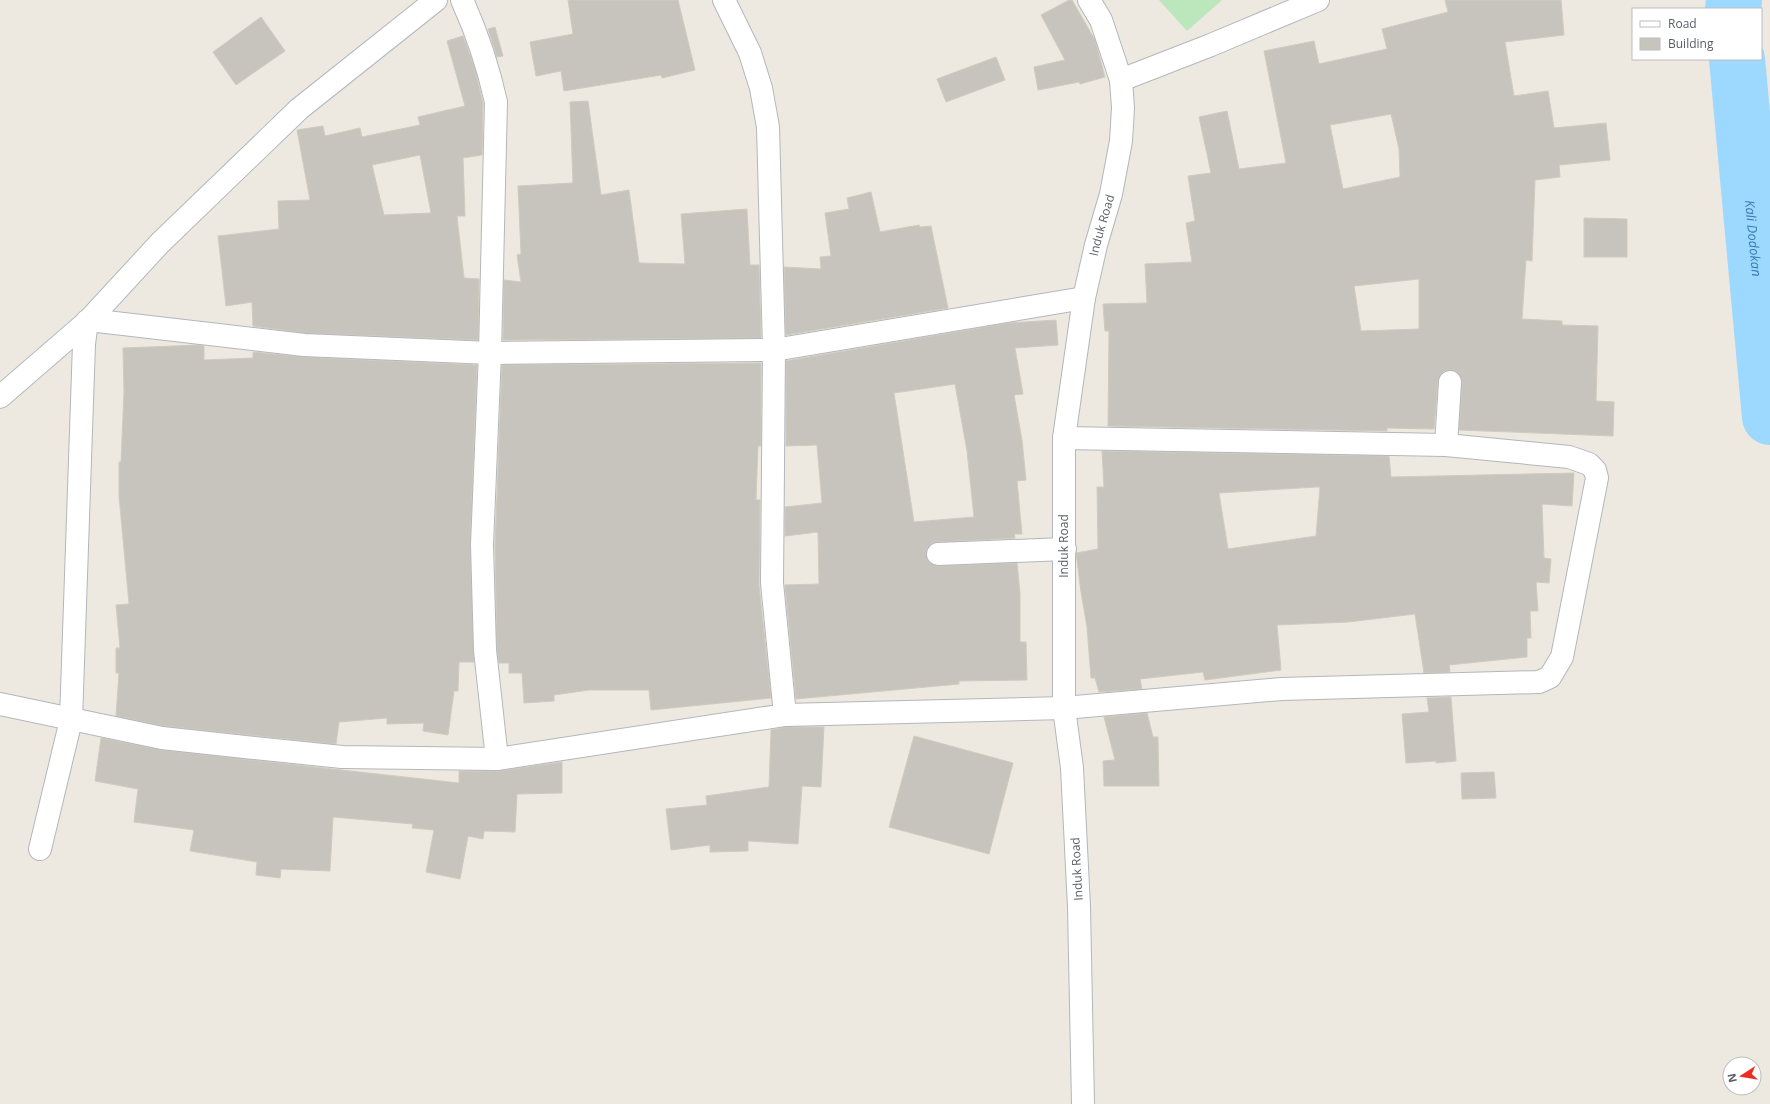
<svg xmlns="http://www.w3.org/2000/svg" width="1770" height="1104" font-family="'Open Sans',sans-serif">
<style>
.green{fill:#bce6bb}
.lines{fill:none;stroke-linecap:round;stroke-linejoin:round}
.river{stroke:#9dd8ff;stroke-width:56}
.building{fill:#c7c4bd;stroke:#d1cbbe;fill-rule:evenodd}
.street-casing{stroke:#b3b7bb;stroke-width:24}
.secondary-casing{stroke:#b4b8be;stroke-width:24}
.street{stroke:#fff;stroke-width:22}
.secondary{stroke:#fff;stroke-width:22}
.labels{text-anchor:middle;stroke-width:3;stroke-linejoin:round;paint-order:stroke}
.street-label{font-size:12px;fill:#595d62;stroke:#fff}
.water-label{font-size:13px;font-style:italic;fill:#3978b4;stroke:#fff}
</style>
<rect width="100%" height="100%" fill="#ede9e0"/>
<!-- green -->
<path class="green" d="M 1159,0 L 1222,0 L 1187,31 Z"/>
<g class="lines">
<!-- river -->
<g class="river">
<path d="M 1733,9 L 1734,0"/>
<path id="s1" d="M 1737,59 L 1770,417"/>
</g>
</g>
<!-- building -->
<path class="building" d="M 568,0 L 678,0 L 695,70 L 662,78 L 661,75 L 564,91 L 561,71 L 536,76 L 530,42 L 573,34 Z
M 1069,0 L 1072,0 L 1095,40 L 1105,77 L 1080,84 L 1079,82 L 1038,90 L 1034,67 L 1065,60 L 1041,15 Z
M 1445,0 L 1561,0 L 1564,35 L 1505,42 L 1514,96 L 1548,91 L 1554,128 L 1606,123 L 1610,160 L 1559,165 L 1560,177 L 1535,180 L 1532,261 L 1526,260 L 1522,319 L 1562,321 L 1562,325 L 1598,326 L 1596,401 L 1614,402 L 1613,436 L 1459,430 L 1462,382 L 1461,377 L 1457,372 L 1450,370 L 1444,371 L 1440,375 L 1438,381 L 1434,429 L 1387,428 L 1387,431 L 1108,426 L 1109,331 L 1105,331 L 1103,304 L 1147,303 L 1145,264 L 1192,262 L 1186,223 L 1195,221 L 1188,176 L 1211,173 L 1199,117 L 1227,111 L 1239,169 L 1286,163 L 1264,51 L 1314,41 L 1319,64 L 1387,49 L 1382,29 L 1448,12 ZM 1391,114 L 1399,149 L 1400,177 L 1343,189 L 1330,125 ZM 1419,279 L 1419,329 L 1361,331 L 1354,286 Z
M 261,17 L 285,51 L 236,85 L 213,52 Z
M 495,27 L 503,56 L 497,57 L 488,29 Z
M 463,36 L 474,66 L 483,103 L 482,155 L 463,158 L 465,216 L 457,216 L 464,278 L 479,279 L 478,340 L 305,333 L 253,326 L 252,302 L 226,306 L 218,236 L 279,229 L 278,201 L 310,200 L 297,130 L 323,126 L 325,136 L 360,128 L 362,137 L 420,125 L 418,117 L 465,106 L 447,41 ZM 420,155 L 431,213 L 384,215 L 372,165 Z
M 996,57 L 1005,80 L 946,102 L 937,79 Z
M 588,101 L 601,195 L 629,190 L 639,263 L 685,264 L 681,214 L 747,209 L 750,265 L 759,265 L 761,338 L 503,340 L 504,280 L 521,282 L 517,255 L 521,254 L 518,186 L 573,183 L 570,102 Z
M 871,192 L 880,232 L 919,225 L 920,227 L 931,226 L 948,308 L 786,335 L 784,267 L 821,269 L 820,257 L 831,256 L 825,213 L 849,209 L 847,198 Z
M 1584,218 L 1627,219 L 1627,257 L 1584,257 Z
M 1056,320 L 1058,345 L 1015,348 L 1023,394 L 1014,395 L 1022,440 L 1026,480 L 1017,481 L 1022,534 L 1014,534 L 1015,538 L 937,542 L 932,543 L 927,548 L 926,554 L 928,561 L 933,565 L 938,566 L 1017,563 L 1020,593 L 1020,642 L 1026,642 L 1027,680 L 959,681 L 959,684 L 796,699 L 785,585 L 819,584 L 818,532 L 785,536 L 785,507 L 822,503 L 817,445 L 786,446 L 786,361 L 1009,323 ZM 955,384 L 967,451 L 974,517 L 914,522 L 894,393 Z
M 199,345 L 204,346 L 204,360 L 253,358 L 253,352 L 303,357 L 477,365 L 470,545 L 474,662 L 459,662 L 458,691 L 454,691 L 448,735 L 423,731 L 424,723 L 387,724 L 387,718 L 339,722 L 336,744 L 164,726 L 116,716 L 119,673 L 116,673 L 116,648 L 120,648 L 116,605 L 129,604 L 119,496 L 119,462 L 121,462 L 124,392 L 123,348 Z
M 761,363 L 761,446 L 758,446 L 756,500 L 760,500 L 759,585 L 771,698 L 651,710 L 649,690 L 589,690 L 554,695 L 554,701 L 524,703 L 522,673 L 509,673 L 509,663 L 499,663 L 497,649 L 495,545 L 502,365 Z
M 1102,451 L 1389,456 L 1391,477 L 1574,473 L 1572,506 L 1542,504 L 1544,558 L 1551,559 L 1549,583 L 1536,582 L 1538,611 L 1530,611 L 1531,638 L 1527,638 L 1527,657 L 1449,665 L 1450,672 L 1424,673 L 1415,614 L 1348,622 L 1277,625 L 1281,670 L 1205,680 L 1203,672 L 1140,679 L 1142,689 L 1099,692 L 1095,678 L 1091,678 L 1087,627 L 1081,592 L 1076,553 L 1098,549 L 1097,487 L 1104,487 ZM 1316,487 L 1320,487 L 1316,536 L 1228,549 L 1219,493 Z
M 1451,697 L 1456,761 L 1436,763 L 1436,761 L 1406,763 L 1402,714 L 1429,712 L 1427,698 Z
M 1147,713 L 1153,737 L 1158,737 L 1159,786 L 1104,786 L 1103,761 L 1115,760 L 1104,717 Z
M 786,727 L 824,727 L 821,787 L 802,786 L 798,844 L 748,841 L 748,851 L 710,852 L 710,845 L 671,850 L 666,809 L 707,805 L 706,796 L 769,787 L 771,730 Z
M 914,736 L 1013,763 L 989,854 L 889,827 Z
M 101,738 L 161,750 L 459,783 L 459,771 L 499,771 L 562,762 L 562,793 L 517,794 L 515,832 L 484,831 L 483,839 L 468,836 L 460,879 L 426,872 L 434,830 L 412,828 L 413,824 L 333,817 L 330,871 L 281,869 L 280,878 L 256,875 L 257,862 L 190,851 L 194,830 L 134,822 L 138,789 L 95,781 Z
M 1494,772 L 1496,798 L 1462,799 L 1461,773 Z"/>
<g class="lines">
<!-- street casing -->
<g class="street-casing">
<g id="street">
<path d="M 462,0 C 477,33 488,66 496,102 L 490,353 L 482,545 L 485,650 L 497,759"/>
<path d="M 724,0 L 750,53 L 761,88 L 768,127 L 774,350 L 772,583 L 785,715"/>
<path d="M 1121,80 L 1211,45 L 1318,0"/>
<path d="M 89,320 L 304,345 L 490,353 L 774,350 L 1084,298"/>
<path d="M 1446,445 L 1450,382"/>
<path d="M 938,554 L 1065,549"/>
<path d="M 0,704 L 162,738 L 254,748 L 342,757 L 497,759 L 785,715 L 1064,708 L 1281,689 L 1539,682 L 1550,677 L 1562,657 L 1597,478 L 1595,470 L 1589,464 L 1569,457 L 1446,445 L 1064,438"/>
<path d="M 40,849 L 71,720 L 84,344 L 87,321"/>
<path id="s2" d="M 1083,1104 L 1079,907 L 1072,768 L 1064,708 L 1064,438 L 1084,298 L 1096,245 L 1111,194 L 1121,141 L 1123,108 L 1121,80 L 1101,20 L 1089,0"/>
</g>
</g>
<!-- secondary casing -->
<g class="secondary-casing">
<path id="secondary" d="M 0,397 L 89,320 L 160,243 L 299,109 L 436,0"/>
</g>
<!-- street -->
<use href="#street" class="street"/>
<!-- secondary -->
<use href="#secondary" class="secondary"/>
</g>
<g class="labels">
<!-- street labels -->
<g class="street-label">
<text dy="4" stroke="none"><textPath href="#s2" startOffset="883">Induk Road</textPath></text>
<text transform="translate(1064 546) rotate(-90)" y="4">Induk Road</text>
<text transform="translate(1077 869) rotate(-93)" y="4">Induk Road</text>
</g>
<!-- water labels -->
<g class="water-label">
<text dy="5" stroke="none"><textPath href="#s1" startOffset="180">Kali Dodokan</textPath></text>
</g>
</g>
<!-- legend -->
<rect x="1632" y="8" width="130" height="52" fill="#ffffff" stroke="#bdbec0"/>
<rect x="1640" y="21" width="20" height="6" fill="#ffffff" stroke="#bdbec0"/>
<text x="1668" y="28" font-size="12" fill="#595d62">Road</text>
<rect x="1640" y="38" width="20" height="12" fill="#c7c4bd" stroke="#bdbec0"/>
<text x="1668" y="48" font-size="12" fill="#595d62">Building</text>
<!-- north arrow -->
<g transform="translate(1742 1076) rotate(258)"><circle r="19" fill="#ffffff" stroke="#bdbec0"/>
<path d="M0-3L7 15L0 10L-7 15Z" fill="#ee2c24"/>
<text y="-6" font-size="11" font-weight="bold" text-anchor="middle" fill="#595d62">N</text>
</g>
</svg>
